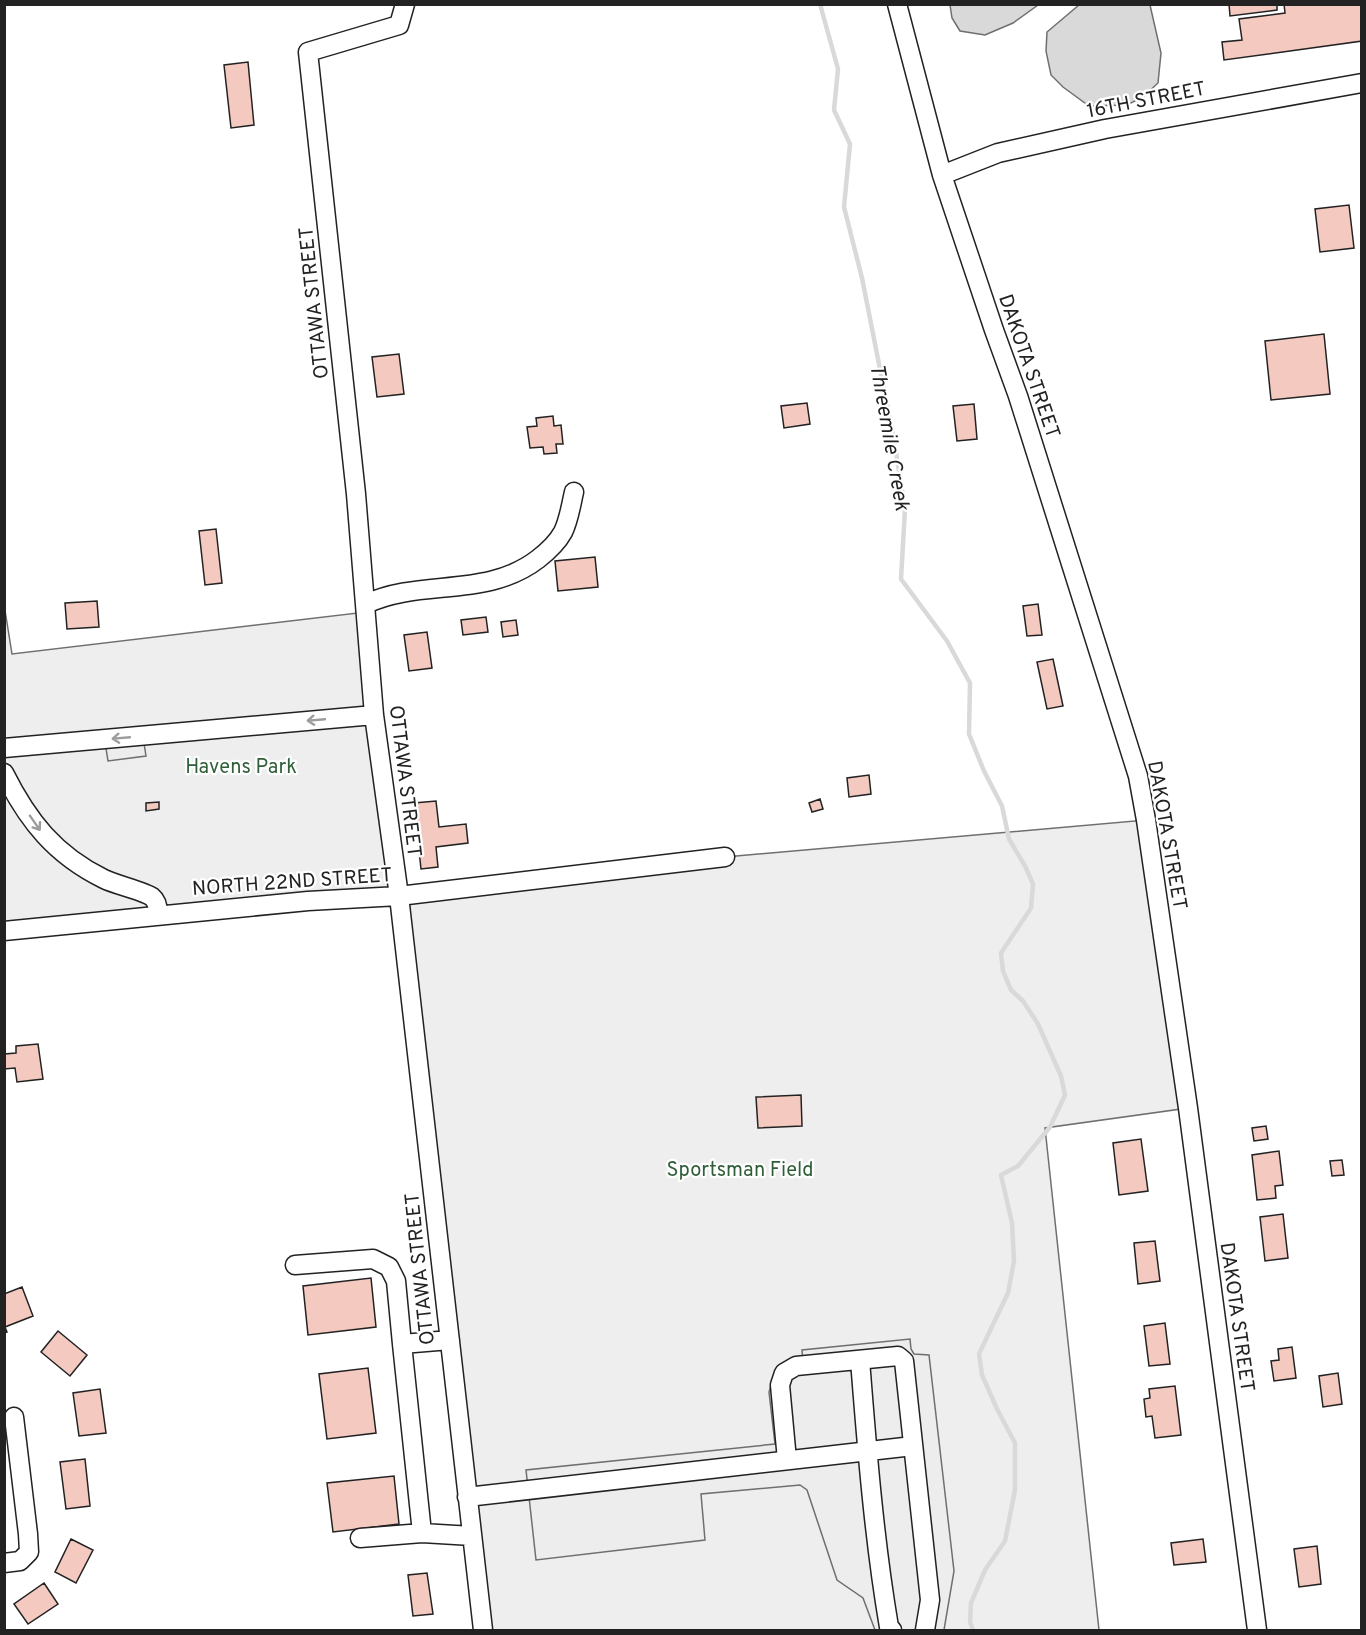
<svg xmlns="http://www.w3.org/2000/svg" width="1366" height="1635" font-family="Overpass,sans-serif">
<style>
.green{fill:#eee;stroke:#6f6f6f;stroke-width:1.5}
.parking{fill:#ededed;stroke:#6f6f6f;stroke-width:1.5}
.water{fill:#d9d9d9;stroke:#6f6f6f;stroke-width:1.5}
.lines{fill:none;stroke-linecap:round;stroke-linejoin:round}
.stream{stroke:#d9d9d9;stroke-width:4.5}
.building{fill:#f3c9c0;stroke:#222;stroke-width:1.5}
.minor-casing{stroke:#222;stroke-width:21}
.minor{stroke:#fff;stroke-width:18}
.oneway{stroke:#9c9c9c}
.labels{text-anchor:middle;stroke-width:4.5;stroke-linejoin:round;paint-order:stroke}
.street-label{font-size:20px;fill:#222;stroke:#fff}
.park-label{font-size:20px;fill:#2f5e38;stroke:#fff}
.water-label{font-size:21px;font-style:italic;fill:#222;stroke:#fff}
</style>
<rect width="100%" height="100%" fill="#fff"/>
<!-- green -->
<path class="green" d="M 4,604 L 12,654 L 366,612 L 398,895 L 725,857 L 1146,820 L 1188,1108 L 1045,1128 L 1099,1630 L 483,1630 L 399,896 L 5,931 Z"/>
<!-- parking -->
<path class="parking" d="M 143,737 L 146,756 L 108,761 L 105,742 Z
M 910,1339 L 911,1349 L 914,1354 L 929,1355 L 954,1571 L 944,1630 L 875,1630 L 863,1598 L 837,1580 L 807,1490 L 800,1485 L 701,1494 L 705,1540 L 536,1560 L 526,1470 L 775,1444 L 769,1392 L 772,1382 L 803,1362 L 802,1350 Z"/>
<!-- water -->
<path class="water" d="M 950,5 L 950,4 L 1038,5 L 1013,23 L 985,35 L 960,31 L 952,18 Z
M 1079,5 L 1150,5 L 1161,53 L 1158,83 L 1143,97 L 1127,105 L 1089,106 L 1063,87 L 1051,75 L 1046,51 L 1047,32 Z"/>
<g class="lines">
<!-- stream -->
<path class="stream" d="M 820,4 L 838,69 L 834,110 L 850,144 L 844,207 L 862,278 L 894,440 L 905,509 L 901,579 L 947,641 L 970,683 L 969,734 L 984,771 L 1002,806 L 1009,839 L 1025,866 L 1033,884 L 1031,908 L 1001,953 L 1003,971 L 1011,990 L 1023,1001 L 1038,1024 L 1061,1076 L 1065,1095 L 1050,1127 L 1018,1166 L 1001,1175 L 1012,1223 L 1014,1261 L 1008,1293 L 979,1354 L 982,1375 L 997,1409 L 1015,1443 L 1015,1490 L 1005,1541 L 985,1570 L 971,1603 L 970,1622 L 973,1630"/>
</g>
<!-- building -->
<path class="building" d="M 1229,4 L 1277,4 L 1277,10 L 1230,16 Z
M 1284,4 L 1362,4 L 1362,41 L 1224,60 L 1222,42 L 1242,40 L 1239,19 L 1285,13 Z
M 248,62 L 254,125 L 231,128 L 224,65 Z
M 1349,205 L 1354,248 L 1320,252 L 1315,209 Z
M 1324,334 L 1330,394 L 1271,400 L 1265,341 Z
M 399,354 L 404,394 L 377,397 L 372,357 Z
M 807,403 L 810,424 L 784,428 L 781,406 Z
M 974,404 L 977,439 L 957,441 L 953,406 Z
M 553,416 L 554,426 L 561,425 L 563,444 L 556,444 L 557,453 L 544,454 L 543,447 L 530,448 L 527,427 L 537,426 L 536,418 Z
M 216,529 L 222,583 L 205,585 L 199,531 Z
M 595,557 L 598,587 L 558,591 L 555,561 Z
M 97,601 L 99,627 L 67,629 L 65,603 Z
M 1038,604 L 1042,635 L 1027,636 L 1023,606 Z
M 486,617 L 488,632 L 463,635 L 461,620 Z
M 516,620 L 518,635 L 503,637 L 501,622 Z
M 427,632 L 432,668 L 409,671 L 404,635 Z
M 1053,659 L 1063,706 L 1047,709 L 1037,662 Z
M 869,775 L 871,794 L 849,797 L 847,778 Z
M 820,799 L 823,809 L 812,812 L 809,803 Z
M 436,801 L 439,827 L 466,824 L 468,843 L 436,847 L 438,867 L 421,869 L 414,803 Z
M 159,802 L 159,809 L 146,811 L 146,803 Z
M 38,1044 L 43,1079 L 17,1082 L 15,1068 L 4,1069 L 4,1054 L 16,1053 L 16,1046 Z
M 801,1095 L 802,1126 L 758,1128 L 756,1097 Z
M 1266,1126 L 1268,1139 L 1254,1141 L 1252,1128 Z
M 1141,1139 L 1148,1191 L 1119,1195 L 1113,1143 Z
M 1279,1151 L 1283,1185 L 1275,1186 L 1276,1198 L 1257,1200 L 1252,1155 Z
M 1342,1160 L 1344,1175 L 1332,1176 L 1330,1161 Z
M 1283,1214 L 1288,1258 L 1265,1261 L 1260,1217 Z
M 1155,1241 L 1160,1281 L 1138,1284 L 1134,1243 Z
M 371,1278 L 376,1327 L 308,1335 L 303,1286 Z
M 22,1287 L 33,1316 L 5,1327 L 7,1332 L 4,1333 L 4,1294 Z
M 1165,1323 L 1170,1364 L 1149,1366 L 1144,1326 Z
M 58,1331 L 87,1355 L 70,1376 L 41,1352 Z
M 1292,1347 L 1296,1378 L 1274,1381 L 1271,1361 L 1279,1360 L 1278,1349 Z
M 368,1368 L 376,1433 L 327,1439 L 319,1374 Z
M 1338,1373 L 1342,1404 L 1323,1407 L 1319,1376 Z
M 1175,1386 L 1181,1435 L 1155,1438 L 1152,1416 L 1146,1417 L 1144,1399 L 1150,1398 L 1149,1389 Z
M 100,1389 L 106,1433 L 79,1436 L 73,1393 Z
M 85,1459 L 90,1506 L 66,1509 L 60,1462 Z
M 394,1476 L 399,1524 L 333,1532 L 327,1483 Z
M 71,1539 L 93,1550 L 76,1583 L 55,1572 Z
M 1203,1539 L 1206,1562 L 1174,1565 L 1171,1543 Z
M 1317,1546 L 1321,1584 L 1299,1587 L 1294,1549 Z
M 427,1573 L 433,1614 L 413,1616 L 408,1575 Z
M 44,1583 L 58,1604 L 28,1624 L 14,1604 Z"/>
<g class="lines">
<!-- minor casing -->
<g class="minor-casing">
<path id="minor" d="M 405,4 L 399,25 L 308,52 L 356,494 L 374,715 L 399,896 L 483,1630
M 897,4 L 942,175 L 994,330 L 1018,396 L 1138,776 L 1146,820 L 1188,1108 L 1257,1630
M 942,175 L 998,153 L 1105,129 L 1362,83
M 366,604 C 421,578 486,599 538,559 C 547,552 557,543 563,532 C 569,520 571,505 574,492
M 4,748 L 374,715
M 4,773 C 28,821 55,855 104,879 C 116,885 144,891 152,897 C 157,901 158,909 158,914
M 4,931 L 308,901 L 399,896 L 725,857
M 295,1265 L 373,1259 L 389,1267 L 396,1281 L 402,1344
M 450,1340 L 402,1344 L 422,1533 L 472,1536
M 860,1360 C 867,1449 874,1539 889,1627 L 892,1630
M 787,1460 L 780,1385 L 784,1373 L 796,1366 L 898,1356 L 904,1361 L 930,1600 L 925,1630
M 467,1497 L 913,1446
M 360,1538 L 422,1533
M 4,1563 L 20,1561 L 29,1552 L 28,1534 L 14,1417"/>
</g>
<!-- minor -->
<use href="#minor" class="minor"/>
</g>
<!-- one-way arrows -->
<defs><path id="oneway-shaft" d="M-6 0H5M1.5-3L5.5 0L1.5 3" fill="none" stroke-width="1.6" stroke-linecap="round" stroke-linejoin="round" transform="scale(1.5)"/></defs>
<g class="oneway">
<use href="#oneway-shaft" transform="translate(316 720) rotate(175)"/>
<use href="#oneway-shaft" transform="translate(121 738) rotate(175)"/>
<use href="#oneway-shaft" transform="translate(35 823) rotate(55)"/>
</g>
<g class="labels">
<!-- street labels -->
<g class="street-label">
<text transform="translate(1146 99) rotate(-11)" y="7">16TH STREET</text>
<text transform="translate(313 303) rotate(-96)" y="7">OTTAWA STREET</text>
<text transform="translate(1030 366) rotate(71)" y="7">DAKOTA STREET</text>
<text transform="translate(406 781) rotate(83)" y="7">OTTAWA STREET</text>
<text transform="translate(1168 835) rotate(80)" y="7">DAKOTA STREET</text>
<text transform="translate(292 881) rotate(-4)" y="7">NORTH 22ND STREET</text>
<text transform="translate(419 1269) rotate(-96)" y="7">OTTAWA STREET</text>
<text transform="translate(1238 1317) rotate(82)" y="7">DAKOTA STREET</text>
</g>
<!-- park labels -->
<g class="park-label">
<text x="241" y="773">Havens Park</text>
<text x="740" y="1176">Sportsman Field</text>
</g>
<!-- water labels -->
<g class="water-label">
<text transform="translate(890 437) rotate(80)" y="7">Threemile Creek</text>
</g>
</g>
<!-- border -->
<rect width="1366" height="1635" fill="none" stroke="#222222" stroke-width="12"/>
</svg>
